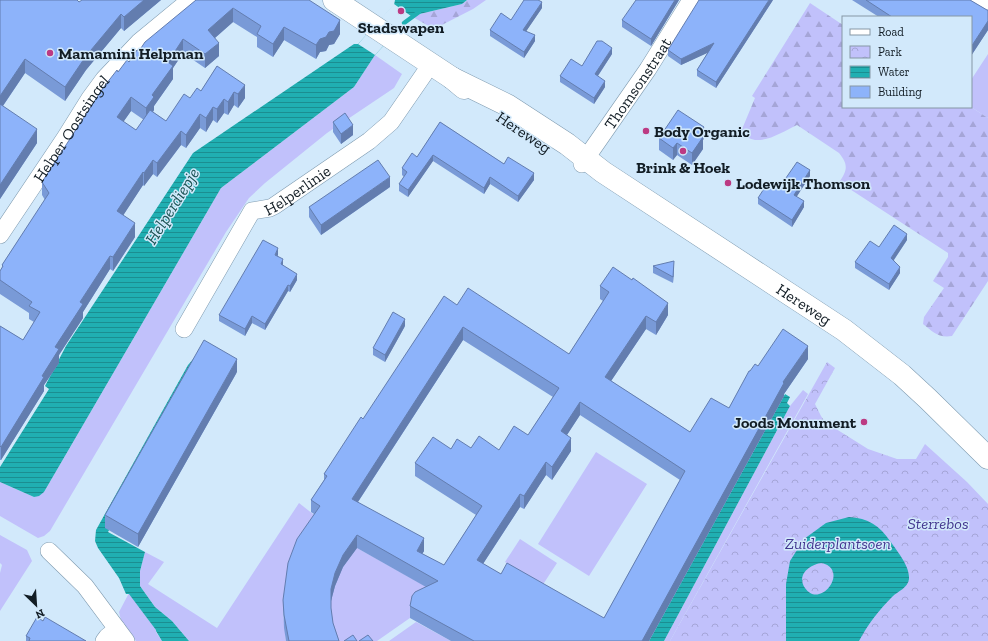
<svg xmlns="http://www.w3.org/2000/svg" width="988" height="641" font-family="'Zilla Slab',serif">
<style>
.grass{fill:#c1c1fb}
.forest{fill:url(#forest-firs)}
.park{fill:url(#park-crowns)}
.water{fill:url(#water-rules);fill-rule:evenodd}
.pier{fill:#d2e9fb}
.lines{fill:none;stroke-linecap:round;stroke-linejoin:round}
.stream{stroke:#20afb2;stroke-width:4.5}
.street-casing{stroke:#7f9bb0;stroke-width:18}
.secondary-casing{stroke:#7f9bb0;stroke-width:23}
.street{stroke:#fff;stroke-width:17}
.secondary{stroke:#fff;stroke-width:22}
.wall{fill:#799ad7;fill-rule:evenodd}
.shaded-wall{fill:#637daf}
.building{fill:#8db3fa;stroke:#637daf;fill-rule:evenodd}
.poi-dot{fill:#bc3a83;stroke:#d2e9fb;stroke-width:1.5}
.labels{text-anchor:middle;stroke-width:3;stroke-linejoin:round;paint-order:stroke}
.poi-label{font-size:16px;font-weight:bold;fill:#121d25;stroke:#d2e9fb;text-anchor:start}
.street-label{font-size:16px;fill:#121d25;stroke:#d2e9fb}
.park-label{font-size:16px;font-style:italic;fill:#433790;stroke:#d2e9fb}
.water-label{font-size:17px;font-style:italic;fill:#1c5354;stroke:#d2e9fb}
</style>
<defs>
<pattern id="forest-firs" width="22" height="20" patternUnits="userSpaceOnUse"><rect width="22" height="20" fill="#c1c1fb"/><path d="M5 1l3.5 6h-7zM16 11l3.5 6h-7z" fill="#a5a5d7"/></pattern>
<pattern id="park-crowns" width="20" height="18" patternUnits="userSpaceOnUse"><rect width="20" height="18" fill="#c1c1fb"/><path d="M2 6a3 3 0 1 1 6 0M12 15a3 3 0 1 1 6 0" fill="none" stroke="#a5a5d7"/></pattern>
<pattern id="water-rules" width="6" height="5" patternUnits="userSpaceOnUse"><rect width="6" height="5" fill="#20afb2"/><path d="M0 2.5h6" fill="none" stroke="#1b8e91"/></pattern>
</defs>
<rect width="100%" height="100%" fill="#d2e9fb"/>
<!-- grass -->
<path class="grass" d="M 988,54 L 988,118 L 971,107 L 971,80 Z
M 375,55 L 402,74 L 394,88 L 327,133 L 265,183 L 249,198 L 226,232 L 50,531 L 44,536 L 38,538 L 0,516 L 0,482 L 34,497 L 44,492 L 221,188 L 354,87 Z
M 803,390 L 808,394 L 670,641 L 664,641 L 790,406 Z
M 596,452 L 647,484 L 589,576 L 538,544 Z
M 299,503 L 318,518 L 283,612 L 286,641 L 189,641 L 172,621 L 155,607 L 140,586 L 140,571 L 145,552 L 164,562 L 148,584 L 217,628 Z
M 0,535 L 27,550 L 32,561 L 0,611 L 0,573 L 2,565 L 0,563 Z
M 520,539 L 557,563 L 542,586 L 505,562 Z
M 350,544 L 436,592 L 430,604 L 377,641 L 332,641 L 330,592 Z
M 129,593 L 157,631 L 156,632 L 162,641 L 136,641 L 121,620 L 119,612 Z
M 416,622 L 418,623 L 451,641 L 389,641 Z"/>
<!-- forest -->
<path class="forest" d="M 467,0 L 486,0 L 473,9 L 434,29 L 411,16 L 462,4 Z
M 810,3 L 843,25 L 843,107 L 971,107 L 988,118 L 988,281 L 952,336 C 938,338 933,332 923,324 L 924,317 L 944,288 L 933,281 L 948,257 L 948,253 L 839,182 C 848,170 848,164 839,153 L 797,125 C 784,131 770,141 755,140 C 750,139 745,136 740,134 L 755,98 L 752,96 Z"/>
<!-- park -->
<path class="park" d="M 827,362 L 835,368 L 815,404 L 821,416 L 825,422 L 868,449 L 897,459 L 916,459 L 925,444 L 967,482 L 988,504 L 988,641 L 670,641 Z"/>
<!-- water -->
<path class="water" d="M 395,0 L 467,0 L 462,4 L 411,16 L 375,55 L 354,87 L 221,188 L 44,492 L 39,496 L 34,497 L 0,482 L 0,467 L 49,389 L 45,386 L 66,346 L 193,153 L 354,44 L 358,44 L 394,5 Z
M 195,357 L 207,359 L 108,532 L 145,552 L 140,571 L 140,586 L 155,607 L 172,621 L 189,641 L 162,641 L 156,631 L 156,630 L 129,594 L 126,594 L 119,578 L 98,548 L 95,541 L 96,530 L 188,365 Z
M 785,394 L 790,397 L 787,403 L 790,406 L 664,641 L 649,641 Z
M 849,517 C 868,518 880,526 890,541 C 897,551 910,566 909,579 C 908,588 898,591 892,597 C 879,610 868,624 859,641 L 786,641 L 786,584 L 790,561 L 804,539 L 826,523 ZM 822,563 C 850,570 820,610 805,588 C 796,575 810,564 822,563 Z"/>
<!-- pier -->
<path class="pier" d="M 394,4 L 411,16 L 375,55 L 358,44 Z"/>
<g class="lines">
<!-- stream -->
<path class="stream" d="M 404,23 L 419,12"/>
<!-- street casing -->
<g class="street-casing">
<g id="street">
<path d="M 975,0 L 988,9"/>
<path id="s1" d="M 582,164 L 648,69 L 691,0"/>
<path id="s2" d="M 0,235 L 65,138 L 90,98 L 104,79 L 139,42 L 190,0"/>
<path id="s3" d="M 184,329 L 252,211 L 270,208 L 274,206 L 369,141 L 391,122 L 431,64"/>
<path d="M 49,551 L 85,586 L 126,641"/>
<path d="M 104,641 L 107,637 L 117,629"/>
</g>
</g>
<!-- secondary casing -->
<g class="secondary-casing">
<g id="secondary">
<path d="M 334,0 L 452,78 L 464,88"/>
<path id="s4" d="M 452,78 L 507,105 L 567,144 L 603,172 L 844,330 L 902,375 L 928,399 L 988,458"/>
</g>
</g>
<!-- street -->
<use href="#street" class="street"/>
<!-- secondary -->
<use href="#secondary" class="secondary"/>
</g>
<!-- wall -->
<path class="wall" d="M 0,0 L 79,2 L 161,0 L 124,31 L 121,28 L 86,70 L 65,101 L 25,73 L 3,106 L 37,143 L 0,199 Z
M 196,0 L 340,34 L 334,44 L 329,45 L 326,51 L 320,52 L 316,59 L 284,40 L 273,57 L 257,47 L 257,37 L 233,22 L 215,38 L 219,56 L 205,68 L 183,53 L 173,68 L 173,79 L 154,106 L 154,110 L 153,112 L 166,121 L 190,98 L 201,91 L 217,66 L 245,98 L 238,108 L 234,105 L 228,115 L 224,113 L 217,123 L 213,120 L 206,132 L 200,128 L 186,148 L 181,145 L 157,177 L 153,174 L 144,186 L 143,185 L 123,215 L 135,237 L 113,271 L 110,269 L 83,312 L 83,318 L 59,355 L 59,363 L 44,385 L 44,391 L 1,460 L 0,460 L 0,326 L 23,340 L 34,322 L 29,319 L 29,313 L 0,294 L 0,271 L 2,268 L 2,265 L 45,200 L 42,195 L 42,182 L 118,72 L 139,51 ZM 131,111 L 144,120 L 136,130 L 123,122 Z
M 679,0 L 651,46 L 622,27 L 622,20 Z
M 773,0 L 716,88 L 697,76 L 697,70 L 708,52 L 681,65 L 668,56 L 668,50 Z
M 852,0 L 970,0 L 987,10 L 988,10 L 988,30 L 971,56 L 971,17 L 879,17 Z
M 542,8 L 526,31 L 535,41 L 524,58 L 490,36 L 490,30 L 511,20 Z
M 612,54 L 598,76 L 605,87 L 594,104 L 560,82 L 560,76 L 582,66 Z
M 333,122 L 353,135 L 341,144 L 333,132 Z
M 440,122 L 504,164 L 534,180 L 518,202 L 490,184 L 484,194 L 433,161 L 408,197 L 399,191 L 399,184 L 404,177 L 402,175 L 402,168 L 417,157 Z
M 659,138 L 704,138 L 703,140 L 703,149 L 692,165 L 677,155 L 673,160 L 659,150 Z
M 810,176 L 796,197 L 804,207 L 792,227 L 758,204 L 758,198 L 779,188 Z
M 390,187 L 321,235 L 309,217 L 309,207 Z
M 907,240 L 894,260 L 900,273 L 889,290 L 855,268 L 855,262 L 879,247 Z
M 278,255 L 278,256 L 283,266 L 297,280 L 290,292 L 288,291 L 265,330 L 252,323 L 245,336 L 219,321 L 219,315 Z
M 653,266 L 674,267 L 673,283 L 653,273 Z
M 600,286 L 668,315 L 656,335 L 646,329 L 611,381 L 690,432 L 729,408 L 750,371 L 758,366 L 808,359 L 784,394 L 784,396 L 649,641 L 451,641 L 410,618 L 410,606 L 426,587 L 357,548 L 343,567 L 335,586 L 331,601 L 331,610 L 333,623 L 339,641 L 286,641 L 284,628 L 283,600 L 314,514 L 311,512 L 311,500 L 324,480 L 324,474 L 363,419 L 457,305 L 569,354 L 603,301 L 600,299 ZM 463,340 L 553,397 L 528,435 L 499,450 L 471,448 L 451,449 L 415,463 L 415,476 L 476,515 L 444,565 L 422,554 L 424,551 L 358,502 ZM 580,415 L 680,480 L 604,618 L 501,574 L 483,564 L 520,507 L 524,509 L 546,475 L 552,480 L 571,451 L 567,435 Z
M 405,326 L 385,362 L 373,355 L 373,348 Z
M 237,372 L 138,547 L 105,528 L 105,515 Z
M 43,621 L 86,641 L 26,641 L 26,636 Z"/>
<!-- shaded-wall -->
<path class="shaded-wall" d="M 144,0 L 161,0 L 124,31 L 124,17 Z
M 675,0 L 679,0 L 651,46 L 651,39 Z
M 769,0 L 773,0 L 716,88 L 716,82 Z
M 542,2 L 542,8 L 523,36 L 523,30 Z
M 233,8 L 233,22 L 208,44 L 208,30 Z
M 121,14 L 121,28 L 86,70 L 65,101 L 65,87 L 86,56 Z
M 340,20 L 340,34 L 334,44 L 329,45 L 326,51 L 320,52 L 316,59 L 316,45 L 320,39 L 329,32 Z
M 988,21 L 988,30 L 971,56 L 971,47 Z
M 284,27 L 284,40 L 273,57 L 273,44 Z
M 535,35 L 535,41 L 524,58 L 524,52 Z
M 183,39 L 183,53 L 173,68 L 173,79 L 154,106 L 154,110 L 146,121 L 146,108 L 168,62 Z
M 219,43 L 219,56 L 205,68 L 205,54 Z
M 714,43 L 714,50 L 681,65 L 681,59 Z
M 612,48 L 612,54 L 595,80 L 595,74 Z
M 25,59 L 25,73 L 0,110 L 0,96 Z
M 605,81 L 605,87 L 594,104 L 594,98 Z
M 245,85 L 245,98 L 238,108 L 238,94 Z
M 234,92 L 234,105 L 228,115 L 228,102 Z
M 131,97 L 131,111 L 117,131 L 117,117 Z
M 224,99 L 224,113 L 217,123 L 217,109 Z
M 213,107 L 213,120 L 206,132 L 206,118 Z
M 200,114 L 200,128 L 186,148 L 186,135 Z
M 353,125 L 353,135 L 341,144 L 341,134 Z
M 704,127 L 704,138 L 703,140 L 703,149 L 692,165 L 692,153 L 699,135 Z
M 37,129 L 37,143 L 0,199 L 0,185 Z
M 181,131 L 181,145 L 157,177 L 157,163 Z
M 677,143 L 677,155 L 673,160 L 673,148 Z
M 433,155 L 433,161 L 408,197 L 408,190 Z
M 153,160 L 153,174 L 144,186 L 144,173 Z
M 810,170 L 810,176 L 794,201 L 794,195 Z
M 143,172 L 143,185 L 117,225 L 117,211 Z
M 534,173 L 534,180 L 518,202 L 518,196 Z
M 390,177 L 390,187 L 321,235 L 321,225 Z
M 490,177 L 490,184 L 484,194 L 484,188 Z
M 804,201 L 804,207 L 792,227 L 792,220 Z
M 135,223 L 135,237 L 113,271 L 113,257 Z
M 907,234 L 907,240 L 891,264 L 891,258 Z
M 278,248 L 278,255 L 275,261 L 275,255 Z
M 110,256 L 110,269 L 83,312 L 83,318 L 59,355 L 59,363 L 44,385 L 44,391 L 1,460 L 1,447 L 42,376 L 55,347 L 80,302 Z
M 283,259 L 283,266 L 281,264 Z
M 674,261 L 674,267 L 673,283 L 673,277 Z
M 900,267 L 900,273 L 889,290 L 889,284 Z
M 297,274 L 297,280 L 290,292 L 290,286 Z
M 288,285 L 288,291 L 265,330 L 265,324 Z
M 668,303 L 668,315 L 656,335 L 656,322 Z
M 252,316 L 252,323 L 245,336 L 245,329 Z
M 646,316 L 646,329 L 605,390 L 605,377 Z
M 405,319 L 405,326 L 385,362 L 385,355 Z
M 463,327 L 463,340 L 352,511 L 352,499 Z
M 808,346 L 808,359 L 784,394 L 784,396 L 649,641 L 642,641 L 783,382 Z
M 237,359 L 237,372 L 138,547 L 138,534 Z
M 580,402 L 580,415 L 561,444 L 561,431 Z
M 571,438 L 571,451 L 552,480 L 552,467 Z
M 546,462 L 546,475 L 524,509 L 524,496 Z
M 520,494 L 520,507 L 477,573 L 477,560 Z
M 357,535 L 357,548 L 343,567 L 335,586 L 331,601 L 331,621 L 331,589 L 335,573 L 343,555 Z
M 424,538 L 424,551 L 417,563 L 417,551 Z"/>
<!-- building -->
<path class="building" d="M 0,0 L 77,0 L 79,2 L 82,0 L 144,0 L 124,17 L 121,14 L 86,56 L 65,87 L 25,59 L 0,96 Z
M 196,0 L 309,0 L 340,20 L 334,31 L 329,32 L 326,37 L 320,39 L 316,45 L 284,27 L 273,44 L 257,34 L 261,26 L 233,8 L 208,30 L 219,43 L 205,54 L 183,39 L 168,62 L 173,66 L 152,95 L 154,97 L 146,108 L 131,97 L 117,117 L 136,130 L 150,110 L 166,121 L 184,94 L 190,98 L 197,88 L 201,91 L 217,66 L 245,85 L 238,94 L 234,92 L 228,102 L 224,99 L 217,109 L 213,107 L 206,118 L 200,114 L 186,135 L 181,131 L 157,163 L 153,160 L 144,173 L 143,172 L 117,211 L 135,223 L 113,257 L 110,256 L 80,302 L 83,304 L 55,347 L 59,349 L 42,376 L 44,377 L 1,447 L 0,446 L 0,326 L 23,340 L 40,312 L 29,306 L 32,302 L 0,280 L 0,271 L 3,266 L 2,265 L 49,193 L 42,182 L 103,88 L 117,70 L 118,72 L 127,60 L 129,62 L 137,50 L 139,51 L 145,42 Z
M 524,0 L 538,0 L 542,2 L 523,30 L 535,35 L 524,52 L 490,30 L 501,13 L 511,20 Z
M 636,0 L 675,0 L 651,39 L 622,20 Z
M 699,0 L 769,0 L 716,82 L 697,70 L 714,43 L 681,59 L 668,50 Z
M 866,0 L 970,0 L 987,10 L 988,10 L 988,21 L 971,47 L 971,17 L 892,17 Z
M 597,41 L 602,41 L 612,48 L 595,74 L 605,81 L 594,98 L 560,76 L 571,59 L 582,66 Z
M 0,104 L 37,129 L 0,185 Z
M 678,110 L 704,127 L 699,135 L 703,137 L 692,153 L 677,143 L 673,148 L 659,138 Z
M 345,113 L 353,125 L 341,134 L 333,122 Z
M 440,122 L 504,164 L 508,157 L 534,173 L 518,196 L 490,177 L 484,188 L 433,155 L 408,190 L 399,184 L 407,172 L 402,168 L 412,153 L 417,157 Z
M 378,160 L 390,177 L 321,225 L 309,207 Z
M 797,162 L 810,170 L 794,195 L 804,201 L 792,220 L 758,198 L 769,181 L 779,188 Z
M 894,225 L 907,234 L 891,258 L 900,267 L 889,284 L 855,262 L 870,241 L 879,247 Z
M 263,240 L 278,248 L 275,255 L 283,259 L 281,264 L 297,274 L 290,286 L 288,285 L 265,324 L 252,316 L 245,329 L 219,315 Z
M 674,261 L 673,277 L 653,266 Z
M 613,267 L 632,280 L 633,278 L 668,303 L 656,322 L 646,316 L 605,377 L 690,432 L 711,398 L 729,408 L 749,371 L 750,371 L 755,364 L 758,366 L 783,329 L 808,346 L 783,382 L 784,383 L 642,641 L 474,641 L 410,606 L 412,596 L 415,592 L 438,581 L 357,535 L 343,555 L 335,573 L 331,589 L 331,608 L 333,623 L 339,641 L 289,641 L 284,615 L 283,600 L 288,563 L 297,539 L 320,506 L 311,500 L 327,476 L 324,474 L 361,417 L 363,419 L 444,296 L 457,305 L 468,288 L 569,354 L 609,292 L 600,286 ZM 463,327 L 559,388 L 528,435 L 514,426 L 499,450 L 479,436 L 471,448 L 457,439 L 451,449 L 433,437 L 415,463 L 482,506 L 444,565 L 417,551 L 424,538 L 352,499 ZM 580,402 L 685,471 L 604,618 L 507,563 L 501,574 L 477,560 L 520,494 L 524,496 L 546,462 L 552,467 L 571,438 L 561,431 Z
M 393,312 L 405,319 L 385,355 L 373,348 Z
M 204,340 L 237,359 L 138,534 L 105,515 Z
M 37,617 L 43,621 L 45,617 L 86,641 L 29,641 L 30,638 L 26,636 Z
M 353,635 L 357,641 L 344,641 Z
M 368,635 L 373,641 L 359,641 Z"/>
<!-- markers -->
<g class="poi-dot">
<circle cx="401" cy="11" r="4"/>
<circle cx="50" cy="53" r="4"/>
<circle cx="646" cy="131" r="4"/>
<circle cx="683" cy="151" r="4"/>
<circle cx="728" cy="183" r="4"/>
<circle cx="864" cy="422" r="4"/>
</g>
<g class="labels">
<!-- poi labels -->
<g class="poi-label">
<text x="401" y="33" text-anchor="middle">Stadswapen</text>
<text x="58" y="59">Mamamini Helpman</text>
<text x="654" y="137">Body Organic</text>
<text x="683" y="173" text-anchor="middle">Brink &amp; Hoek</text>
<text x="736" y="189">Lodewijk Thomson</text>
<text x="856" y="428" text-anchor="end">Joods Monument</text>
</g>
<!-- street labels -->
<g class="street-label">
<text dy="6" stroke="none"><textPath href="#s1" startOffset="98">Thomsonstraat</textPath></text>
<text dy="6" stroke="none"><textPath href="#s2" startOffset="128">Helper Oostsingel</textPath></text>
<text transform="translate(524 132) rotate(34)" y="6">Hereweg</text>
<text dy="6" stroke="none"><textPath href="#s3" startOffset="187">Helperlinie</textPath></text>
<text dy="6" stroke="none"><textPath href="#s4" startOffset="419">Hereweg</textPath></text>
</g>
<!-- park labels -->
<g class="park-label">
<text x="938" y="529">Sterrebos</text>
<text x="838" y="549">Zuiderplantsoen</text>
</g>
<!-- water labels -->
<g class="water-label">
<text transform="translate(172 206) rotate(-58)" y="6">Helperdiepje</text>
</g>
</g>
<!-- legend -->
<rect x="842" y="16" width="130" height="92" fill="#d2e9fb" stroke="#8597a5"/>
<rect x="850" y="29" width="20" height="6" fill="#ffffff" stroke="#8597a5"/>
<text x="878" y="36" font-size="12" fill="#121d25">Road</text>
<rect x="850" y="46" width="20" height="12" fill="url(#park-crowns)" stroke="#8597a5"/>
<text x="878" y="56" font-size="12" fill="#121d25">Park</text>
<rect x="850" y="66" width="20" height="12" fill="url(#water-rules)" stroke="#8597a5"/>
<text x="878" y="76" font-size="12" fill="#121d25">Water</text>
<rect x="850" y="86" width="20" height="12" fill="#8db3fa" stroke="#8597a5"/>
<text x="878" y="96" font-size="12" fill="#121d25">Building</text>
<!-- north arrow -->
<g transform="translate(36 605) rotate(155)" stroke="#d2e9fb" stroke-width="3" paint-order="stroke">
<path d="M0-3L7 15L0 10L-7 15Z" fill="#121d25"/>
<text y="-6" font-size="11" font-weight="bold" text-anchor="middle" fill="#121d25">N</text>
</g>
</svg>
